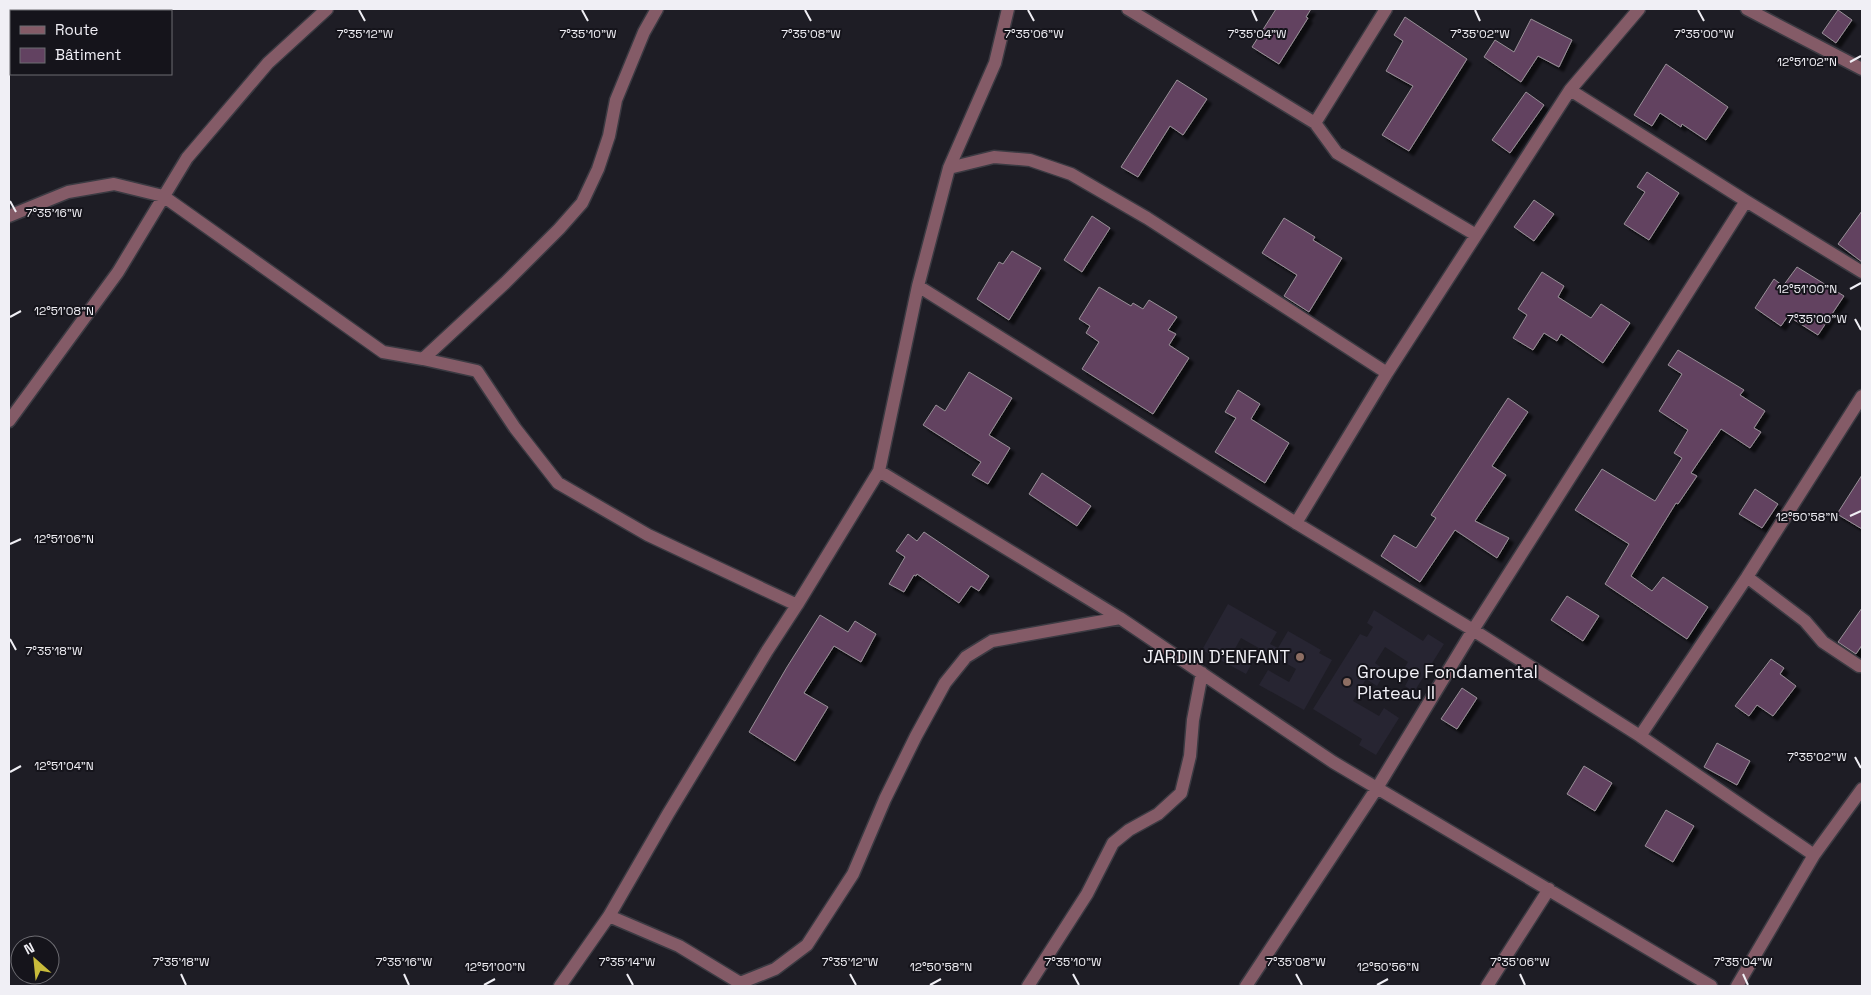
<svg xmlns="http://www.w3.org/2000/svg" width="1871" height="995" font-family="'Space Grotesk',sans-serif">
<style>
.built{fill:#272532}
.building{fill:#624261;stroke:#989097;filter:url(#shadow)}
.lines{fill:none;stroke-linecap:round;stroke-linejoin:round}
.minor-casing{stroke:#3b3a42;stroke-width:15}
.minor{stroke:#845b67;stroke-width:12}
.ticks{fill:none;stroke:#f0eff5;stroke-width:2}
.education-dot{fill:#8d6e63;stroke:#15141b;stroke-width:2}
.labels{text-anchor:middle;stroke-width:4;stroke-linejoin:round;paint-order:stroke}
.poi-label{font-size:18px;fill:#f0eff5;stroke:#15141b;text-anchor:end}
.ticks-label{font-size:12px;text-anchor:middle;fill:#f0eff5;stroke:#15141b;stroke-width:4;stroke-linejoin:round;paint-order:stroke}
</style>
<defs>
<filter id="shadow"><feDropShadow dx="4.5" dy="4.5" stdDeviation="1" flood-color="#0009"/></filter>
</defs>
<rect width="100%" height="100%" fill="#1e1d25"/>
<!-- built -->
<path class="built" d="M 1228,604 L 1277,632 L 1270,644 L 1278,648 L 1288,631 L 1321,650 L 1319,653 L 1332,660 L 1304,710 L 1259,685 L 1268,670 L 1289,682 L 1296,669 L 1241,638 L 1232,654 L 1251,665 L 1246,674 L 1202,650 Z
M 1374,610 L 1423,641 L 1428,634 L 1444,644 L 1414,692 L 1405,686 L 1410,677 L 1402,672 L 1408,662 L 1385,647 L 1375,663 L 1386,671 L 1377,686 L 1366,679 L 1353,701 L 1379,716 L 1384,708 L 1399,718 L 1376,755 L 1359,745 L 1362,739 L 1313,709 L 1360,634 L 1367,637 L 1373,627 L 1367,623 Z"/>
<!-- building -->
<path class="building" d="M 1276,9 L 1311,9 L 1306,17 L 1308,18 L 1279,64 L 1252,47 Z
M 1838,10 L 1852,20 L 1836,43 L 1822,33 Z
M 1405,17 L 1467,59 L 1409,151 L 1382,135 L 1413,86 L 1386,71 L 1403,41 L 1394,35 Z
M 1531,19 L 1572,40 L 1559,67 L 1538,56 L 1521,82 L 1484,57 L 1495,40 L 1514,52 Z
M 1666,64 L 1728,107 L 1706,140 L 1682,124 L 1681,127 L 1660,113 L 1652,126 L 1634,115 Z
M 1177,80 L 1207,99 L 1183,135 L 1170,126 L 1138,177 L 1121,167 Z
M 1526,92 L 1544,105 L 1510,153 L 1492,140 Z
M 1647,172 L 1679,193 L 1649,240 L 1624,224 L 1645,192 L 1637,187 Z
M 1534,200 L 1554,214 L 1534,241 L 1514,227 Z
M 1862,211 L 1862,262 L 1838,244 Z
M 1092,216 L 1110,228 L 1082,272 L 1064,260 Z
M 1284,218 L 1315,237 L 1313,240 L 1342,258 L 1309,312 L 1284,296 L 1297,275 L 1262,253 Z
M 1012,251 L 1041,268 L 1009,320 L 977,299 L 999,262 L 1003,264 Z
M 1797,267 L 1844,296 L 1818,335 L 1788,316 L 1781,326 L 1755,308 L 1774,279 L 1783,286 Z
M 1542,272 L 1564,286 L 1558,297 L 1591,318 L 1601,304 L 1630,323 L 1603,363 L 1561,334 L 1557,341 L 1544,333 L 1533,350 L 1513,338 L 1527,315 L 1518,309 Z
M 1099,287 L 1131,306 L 1133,303 L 1143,309 L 1149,300 L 1177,317 L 1168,330 L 1176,334 L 1169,345 L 1189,358 L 1153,414 L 1082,369 L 1099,342 L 1086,333 L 1090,326 L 1079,319 Z
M 1678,350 L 1744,390 L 1740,395 L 1765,411 L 1754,428 L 1761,432 L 1750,448 L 1721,429 L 1691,473 L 1697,476 L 1678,504 L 1676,503 L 1631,576 L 1652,591 L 1663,577 L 1708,607 L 1687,639 L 1605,584 L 1629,544 L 1575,510 L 1602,469 L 1655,501 L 1682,458 L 1674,453 L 1688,430 L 1659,411 L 1682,374 L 1668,365 Z
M 969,372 L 1012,398 L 989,435 L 1010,448 L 988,484 L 972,475 L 981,462 L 923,425 L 936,405 L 945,411 Z
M 1238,390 L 1260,404 L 1251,419 L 1289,443 L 1265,483 L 1215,452 L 1236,418 L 1225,412 Z
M 1508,398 L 1528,412 L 1492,466 L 1506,475 L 1475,521 L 1509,538 L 1497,558 L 1455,530 L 1420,582 L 1381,556 L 1394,535 L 1416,548 L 1436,518 L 1431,515 Z
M 1042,473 L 1091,506 L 1077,526 L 1029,494 Z
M 1862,475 L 1862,529 L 1837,514 Z
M 1755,489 L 1778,504 L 1762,528 L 1739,514 Z
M 924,532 L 989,576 L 979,591 L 971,586 L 959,603 L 917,574 L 916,576 L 914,575 L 904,592 L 889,584 L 905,557 L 896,551 L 908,534 L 917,541 Z
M 1567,596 L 1599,616 L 1583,641 L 1551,620 Z
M 1862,608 L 1862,645 L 1856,654 L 1838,642 Z
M 820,615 L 848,632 L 855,621 L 876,634 L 861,662 L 834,646 L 804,693 L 828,707 L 795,761 L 749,732 L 787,667 Z
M 1771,659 L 1784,668 L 1780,674 L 1796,686 L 1773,716 L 1757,705 L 1749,716 L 1735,706 Z
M 1462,688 L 1477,698 L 1457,729 L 1441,719 Z
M 1717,743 L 1750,761 L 1737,785 L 1704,767 Z
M 1584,766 L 1612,783 L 1595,811 L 1567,794 Z
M 1666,810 L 1694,826 L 1673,862 L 1645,846 Z"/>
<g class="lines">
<!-- minor casing -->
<g class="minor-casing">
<path id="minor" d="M 1128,9 L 1315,123 L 1337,153 L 1476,235
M 1747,9 L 1862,69
M 1570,90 L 1746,201 L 1862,272
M 1315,123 L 1386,9
M 949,168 L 994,157 L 1030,160 L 1071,174 L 1147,218 L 1387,373
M 9,216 L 68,192 L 114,184 L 163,196 L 383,352 L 423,359 L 505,283 L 559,229 L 582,203 L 598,169 L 609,136 L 616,100 L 644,32 L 657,9
M 918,286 L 1296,523 L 1473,630 L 1640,736 L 1814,855
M 423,359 L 477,371 L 515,428 L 558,483 L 648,535 L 797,605
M 9,421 L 118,272 L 187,158 L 268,63 L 327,9
M 879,471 L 1120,618 L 1333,762 L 1711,986
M 1296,523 L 1387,373 L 1570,90 L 1639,9
M 1747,577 L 1805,621 L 1823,642 L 1859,666 L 1862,666
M 1640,736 L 1747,577 L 1862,396
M 609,916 L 679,946 L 745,986
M 740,983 L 775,969 L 807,945 L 853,874 L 885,799 L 916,736 L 945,683 L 966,657 L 992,641 L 1120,618
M 560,986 L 609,916 L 668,814 L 767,651 L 797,605 L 879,471 L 918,286 L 949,168 L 995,63 L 1008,9
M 1028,986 L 1087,894 L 1113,843 L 1129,830 L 1158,814 L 1181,793 L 1190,756 L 1193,720 L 1202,673
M 1246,986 L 1377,788 L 1473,630 L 1746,201
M 1487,986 L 1549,889
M 1737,986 L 1814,855 L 1862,789"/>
</g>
<!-- minor -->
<use href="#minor" class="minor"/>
</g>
<!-- ticks -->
<path class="ticks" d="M 359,10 L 365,21M 582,10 L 588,21M 805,10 L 811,21M 1028,10 L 1034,21M 1252,10 L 1257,21M 1475,10 L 1480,21M 1698,10 L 1704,21M 1850,62 L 1861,56M 10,201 L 16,212M 1850,289 L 1861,283M 10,317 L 21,311M 1855,319 L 1861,330M 1850,516 L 1861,511M 10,544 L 21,539M 10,639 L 16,650M 1855,757 L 1861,768M 10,772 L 21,766M 181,974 L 186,985M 404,974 L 409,985M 627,974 L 633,985M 850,974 L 856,985M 1073,974 L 1079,985M 1296,974 L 1302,985M 1520,974 L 1525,985M 1743,974 L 1748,985M 484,985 L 495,979M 930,985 L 941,979M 1377,985 L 1388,979"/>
<!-- markers -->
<g class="education-dot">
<circle cx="1300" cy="657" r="5"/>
<circle cx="1347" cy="682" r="5"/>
</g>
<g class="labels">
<!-- poi labels -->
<g class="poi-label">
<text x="1290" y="663">JARDIN D'ENFANT</text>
<text x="1357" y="678" text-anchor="start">Groupe Fondamental<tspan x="1357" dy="21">Plateau II</tspan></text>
</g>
</g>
<g class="ticks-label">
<text x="365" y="38">7°35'12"W</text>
<text x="588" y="38">7°35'10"W</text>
<text x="811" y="38">7°35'08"W</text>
<text x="1034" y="38">7°35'06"W</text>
<text x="1257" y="38">7°35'04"W</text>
<text x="1480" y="38">7°35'02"W</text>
<text x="1704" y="38">7°35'00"W</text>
<text x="1807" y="66">12°51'02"N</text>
<text x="54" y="217">7°35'16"W</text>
<text x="1807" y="293">12°51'00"N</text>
<text x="64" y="315">12°51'08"N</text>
<text x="1817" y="323">7°35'00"W</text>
<text x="1807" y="521">12°50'58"N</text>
<text x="64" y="543">12°51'06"N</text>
<text x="54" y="655">7°35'18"W</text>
<text x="1817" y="761">7°35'02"W</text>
<text x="64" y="770">12°51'04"N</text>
<text x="181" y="966">7°35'18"W</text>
<text x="404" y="966">7°35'16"W</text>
<text x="627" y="966">7°35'14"W</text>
<text x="850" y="966">7°35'12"W</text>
<text x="1073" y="966">7°35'10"W</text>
<text x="1296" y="966">7°35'08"W</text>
<text x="1520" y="966">7°35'06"W</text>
<text x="1743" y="966">7°35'04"W</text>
<text x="495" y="971">12°51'00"N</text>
<text x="941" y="971">12°50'58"N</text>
<text x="1388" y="971">12°50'56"N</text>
</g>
<!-- border -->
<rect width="1871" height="995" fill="none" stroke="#f0eff5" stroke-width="20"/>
<!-- legend -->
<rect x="10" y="10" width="162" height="65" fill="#15141b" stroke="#6d6c72"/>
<rect x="20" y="26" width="25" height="8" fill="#845b67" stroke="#6d6c72"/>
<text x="55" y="35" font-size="15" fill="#f0eff5">Route</text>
<rect x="20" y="48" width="25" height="15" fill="#624261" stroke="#6d6c72"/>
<text x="55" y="60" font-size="15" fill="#f0eff5">Bâtiment</text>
<!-- north arrow -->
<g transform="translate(35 960) rotate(333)"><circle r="24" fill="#15141b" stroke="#6d6c72"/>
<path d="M0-4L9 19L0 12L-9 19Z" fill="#c8bb3b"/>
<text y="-8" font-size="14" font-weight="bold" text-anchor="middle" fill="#f0eff5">N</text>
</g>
</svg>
